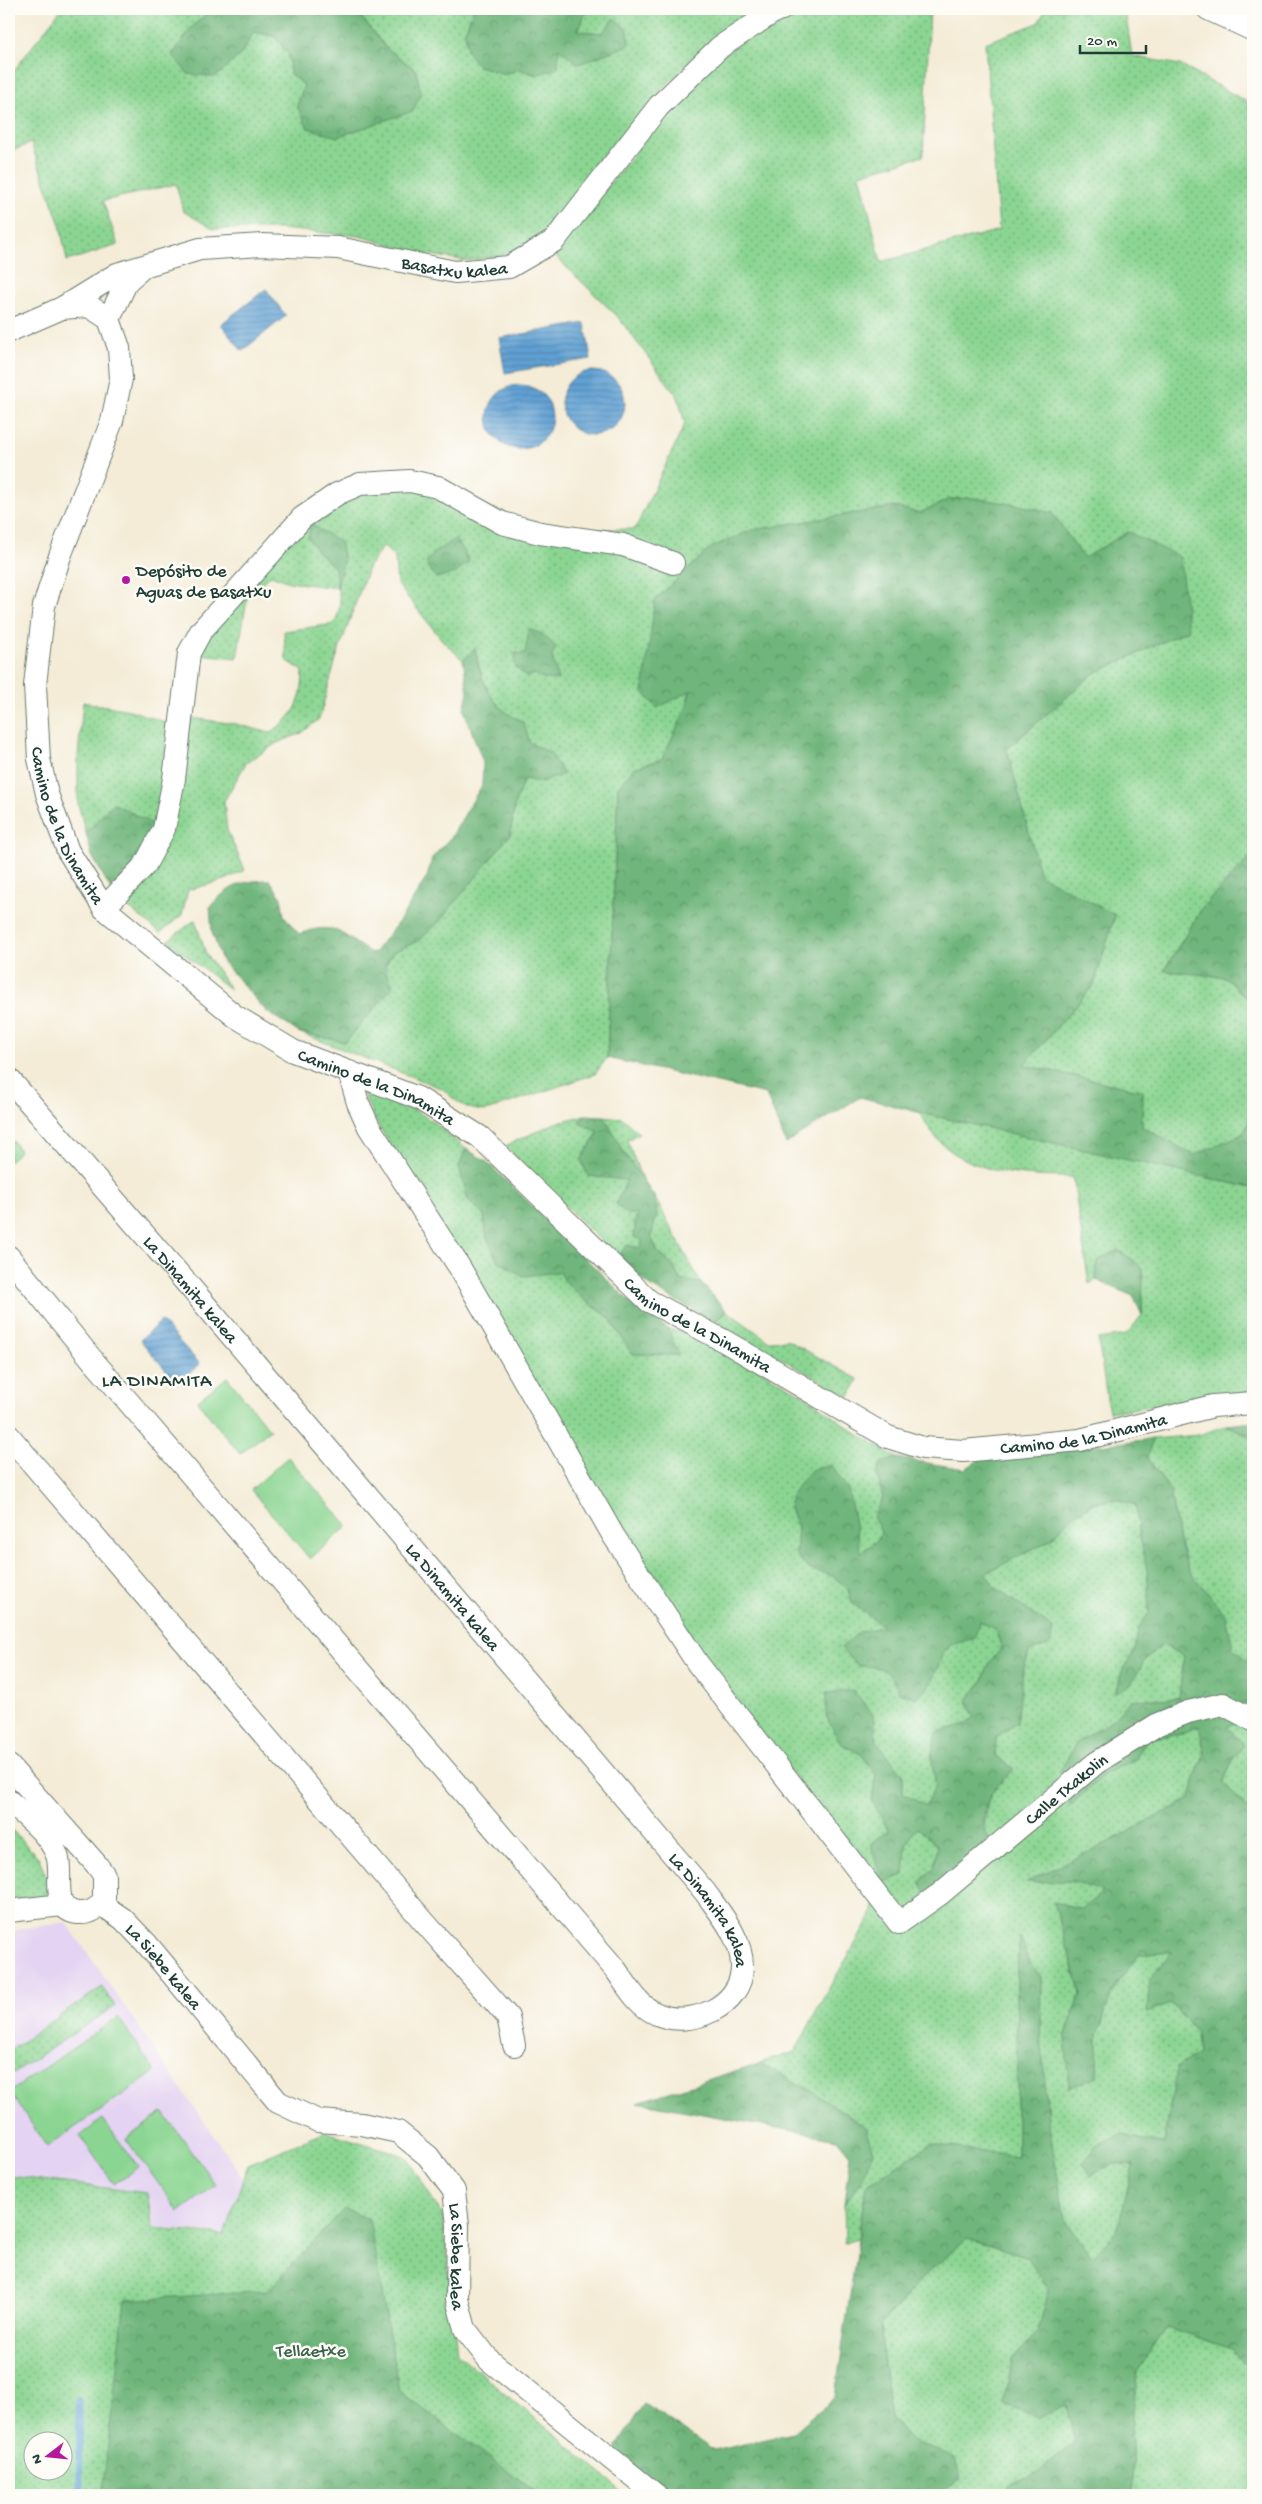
<svg xmlns="http://www.w3.org/2000/svg" width="1262" height="2504" font-family="'Gochi Hand',sans-serif">
<style>
.built{fill:#e4d3f2}
.green{fill:url(#green-dots);stroke:#558963;fill-rule:evenodd}
.forest{fill:url(#forest-crowns);stroke:#487a58}
.pitch{fill:#8bd592;stroke:#558963}
.water{fill:url(#water-rules);stroke:#406e84}
.lines{fill:none;stroke-linecap:round;stroke-linejoin:round}
.stream{stroke:#60a0d3;stroke-width:7}
.minor-casing{stroke:#6a7a6d;stroke-width:24}
.minor{stroke:#fff;stroke-width:22}
.poi-dot{fill:#b5179e;stroke:#fdfcf7;stroke-width:2}
.labels{text-anchor:middle;stroke-width:5;stroke-linejoin:round;paint-order:stroke}
.street-label{font-size:18px;fill:#1f3d34;stroke:#fdfcf7}
.poi-label{font-size:18px;fill:#1f3d34;stroke:#fdfcf7;text-anchor:start}
.park-label{font-size:18px;fill:#3a634c;stroke:#fdfcf7}
.neighbourhood-label{font-size:19px;letter-spacing:1px;fill:#1f3d34;stroke:#fdfcf7}
</style>
<defs>
<pattern id="green-dots" width="8" height="8" patternUnits="userSpaceOnUse" patternTransform="scale(1.25)"><rect width="8" height="8" fill="#8bd592"/><path d="M2 2h.1M6 6h.1" fill="none" stroke="#71ae78" stroke-width="1.8" stroke-linecap="round"/></pattern>
<pattern id="forest-crowns" width="20" height="18" patternUnits="userSpaceOnUse" patternTransform="scale(1.25)"><rect width="20" height="18" fill="#70b67c"/><path d="M2 6a3 3 0 1 1 6 0M12 15a3 3 0 1 1 6 0" fill="none" stroke="#5b9566"/></pattern>
<pattern id="water-rules" width="6" height="5" patternUnits="userSpaceOnUse" patternTransform="scale(1.25)"><rect width="6" height="5" fill="#60a0d3"/><path d="M0 2.5h6" fill="none" stroke="#4f84ac"/></pattern>
</defs>
<rect width="100%" height="100%" fill="#fdfcf7"/>
<filter id="ink" filterUnits="userSpaceOnUse"><feTurbulence type="fractalNoise" baseFrequency=".02" numOctaves="2"/><feDisplacementMap in="SourceGraphic" scale="10" xChannelSelector="R" yChannelSelector="G"/><feConvolveMatrix kernelMatrix="1 2 1 2 8 2 1 2 1" color-interpolation-filters="sRGB"/></filter>
<filter id="wash" filterUnits="userSpaceOnUse"><feTurbulence type="fractalNoise" baseFrequency=".0096" numOctaves="4" result="noise"/><feDisplacementMap in="SourceGraphic" scale="20" xChannelSelector="R" yChannelSelector="G"/><feGaussianBlur stdDeviation="1.12" result="paint"/><feColorMatrix in="noise" values="0 0 0 0 0 0 0 0 0 0 0 0 0 0 0 0 0 1.4 0 .05"/><feComposite in="paint" operator="in"/></filter>
<g filter="url(#wash)">
<rect width="100%" height="100%" fill="#f4ecd7"/>
<!-- built -->
<path class="built" d="M 66,1922 L 243,2178 L 225,2234 L 154,2228 L 148,2193 L 9,2175 L 9,1931 Z"/>
<!-- green -->
<path class="green" d="M 61,9 L 212,9 L 192,27 L 240,55 L 254,32 L 274,36 L 289,55 L 290,74 L 304,85 L 297,106 L 337,137 L 382,121 L 416,70 L 386,48 L 355,9 L 474,9 L 465,31 L 467,51 L 504,74 L 519,69 L 536,75 L 559,47 L 578,64 L 628,45 L 602,33 L 578,31 L 586,12 L 601,11 L 600,9 L 764,9 C 672,57 615,147 553,227 L 532,243 L 504,255 L 467,261 L 419,253 L 359,236 L 280,229 L 213,229 L 183,211 L 176,184 L 103,201 L 118,245 L 67,261 L 60,225 L 31,143 L 9,152 L 9,77 Z
M 809,9 L 930,9 L 923,156 L 860,174 L 881,262 L 999,230 L 985,43 L 1038,23 L 1046,9 L 1125,9 L 1132,56 L 1180,65 L 1253,105 L 1253,855 L 1204,905 L 1164,970 L 1225,977 L 1253,1004 L 1253,1111 L 1243,1134 L 1194,1156 L 1142,1127 L 1143,1091 L 1024,1065 L 1094,985 L 1115,915 L 1040,876 L 1007,749 L 1093,674 L 1188,630 L 1128,532 L 1084,558 L 1052,513 L 1018,505 L 973,498 L 950,499 L 920,513 L 893,507 L 712,547 L 655,600 L 690,690 L 686,709 L 662,759 L 634,768 L 618,787 L 607,1058 L 595,1074 L 486,1111 C 466,1110 456,1102 443,1089 L 298,1032 L 345,1042 L 393,952 L 420,940 L 510,835 L 515,803 L 524,778 L 550,753 L 530,743 L 523,722 C 490,707 481,682 475,649 L 463,660 L 443,641 L 397,584 L 395,558 L 383,546 L 368,568 L 337,656 L 319,719 L 302,733 L 277,743 L 246,763 L 224,801 L 227,830 L 245,870 L 225,880 L 188,890 L 182,915 L 160,933 L 123,903 L 154,867 L 191,718 L 236,724 L 270,733 C 296,715 302,703 303,671 L 286,660 L 284,631 L 334,624 C 340,611 342,601 337,588 L 289,582 L 271,575 L 248,594 L 237,658 L 200,654 L 206,632 L 300,527 L 384,474 L 435,474 L 418,488 L 564,530 L 635,529 L 685,424 L 678,397 L 618,317 L 553,254 L 690,85 L 736,44 L 778,20 ZM 322,533 L 340,542 L 338,586 L 335,568 L 317,551 ZM 516,653 L 552,656 L 554,666 L 544,679 L 535,674 Z
M 83,702 L 130,710 L 167,723 L 163,784 L 154,825 L 113,803 L 86,833 L 78,804 L 78,756 Z
M 195,920 L 206,954 L 231,990 L 167,941 Z
M 361,1089 L 402,1102 L 435,1123 L 466,1149 L 459,1166 L 468,1199 L 484,1215 L 487,1238 L 544,1273 L 560,1272 L 565,1281 L 584,1300 L 609,1317 L 632,1354 L 678,1355 L 668,1329 L 698,1335 L 802,1394 L 858,1434 L 897,1458 L 881,1463 L 877,1474 L 883,1498 L 874,1517 L 881,1531 L 878,1540 L 860,1553 L 848,1490 L 789,1508 L 798,1527 L 796,1554 L 808,1569 L 833,1576 L 848,1589 L 852,1603 L 884,1627 L 859,1632 L 842,1648 L 858,1666 C 883,1666 889,1669 899,1692 L 931,1682 L 940,1656 L 980,1621 L 995,1629 L 1002,1648 L 990,1662 L 982,1682 L 967,1701 L 975,1717 L 964,1725 L 937,1733 L 931,1757 L 936,1785 L 925,1806 L 903,1793 L 903,1774 L 877,1743 L 873,1715 L 841,1744 L 861,1754 L 876,1774 L 872,1801 L 890,1831 L 904,1875 L 906,1845 L 916,1826 L 938,1846 L 934,1867 L 920,1882 L 984,1830 C 986,1798 990,1791 1014,1769 L 995,1755 L 996,1737 L 1017,1723 L 1023,1671 L 1029,1652 L 1050,1644 L 1053,1628 L 995,1588 L 985,1573 L 1052,1539 L 1068,1520 L 1093,1503 L 1116,1499 L 1136,1505 L 1138,1528 L 1148,1574 L 1149,1613 L 1138,1629 L 1135,1651 L 1123,1669 L 1115,1692 L 1131,1684 L 1146,1658 L 1163,1645 L 1184,1656 L 1179,1698 L 1131,1700 L 1111,1721 L 1077,1742 L 1060,1772 L 1070,1805 L 1107,1772 L 1134,1760 L 1148,1738 L 1178,1735 L 1199,1726 L 1205,1754 L 1196,1774 L 1190,1799 L 1105,1844 L 1027,1882 L 1074,1881 L 1103,1892 L 1082,1909 L 1054,1902 L 1081,1994 L 1065,2037 L 1097,2076 L 1098,2034 L 1112,1992 L 1138,1955 L 1173,1951 L 1147,2012 L 1170,2003 L 1197,2033 L 1199,2053 L 1171,2100 L 1164,2145 L 1122,2135 L 1091,2176 L 1113,2163 L 1133,2165 L 1118,2229 L 1092,2258 L 1065,2221 L 1048,2120 L 1040,2026 L 1041,1977 L 1030,1963 L 1020,1939 L 1017,1968 L 1017,2157 L 931,2144 L 866,2185 L 858,2239 L 845,2243 L 844,2204 L 861,2182 L 865,2127 L 815,2093 L 760,2063 L 795,2052 L 825,1995 L 871,1917 L 880,1886 L 694,1649 L 374,1118 Z
M 921,1113 L 1253,1188 L 1253,1392 L 1109,1412 L 1098,1339 L 1126,1335 L 1142,1315 L 1143,1268 L 1097,1261 L 1096,1280 L 1089,1284 L 1073,1177 C 1017,1177 946,1173 921,1113 Z
M 585,1115 L 579,1122 L 599,1131 L 581,1160 L 588,1176 L 628,1180 L 616,1204 L 637,1214 L 634,1225 L 642,1240 L 640,1248 L 627,1266 L 532,1174 L 505,1146 L 555,1123 Z
M 604,1116 L 622,1118 L 639,1133 L 627,1140 L 642,1179 L 611,1133 Z
M 9,1136 L 20,1151 L 9,1161 Z
M 654,1196 L 701,1283 L 680,1280 L 673,1266 L 657,1251 L 651,1236 L 657,1215 Z
M 727,1311 L 769,1341 L 787,1340 L 858,1379 L 850,1397 L 712,1320 L 719,1319 Z
M 1227,1425 L 1253,1438 L 1253,1665 L 1232,1649 L 1226,1615 L 1190,1572 L 1179,1541 L 1170,1491 L 1147,1457 L 1153,1439 L 1199,1435 Z
M 1239,1721 L 1253,1729 L 1253,1816 L 1223,1782 L 1233,1759 L 1244,1745 L 1226,1726 Z
M 9,1827 L 39,1858 L 43,1869 L 61,1902 L 9,1908 Z
M 102,1987 L 115,2006 L 9,2076 L 9,2051 Z
M 326,2132 L 406,2156 L 443,2216 L 457,2353 L 627,2495 L 9,2495 L 9,2176 L 147,2193 L 153,2229 L 224,2235 L 248,2164 ZM 32,2442 L 62,2442 L 62,2472 L 32,2472 Z
M 967,2238 L 1026,2256 L 1049,2290 L 1038,2332 L 1012,2360 L 1066,2404 L 1075,2442 L 1038,2472 L 1007,2486 L 1016,2495 L 936,2495 L 960,2480 L 890,2419 L 880,2326 L 922,2278 Z
M 1167,2327 L 1229,2348 L 1253,2370 L 1253,2495 L 1129,2495 L 1134,2491 L 1131,2430 L 1137,2372 Z"/>
<!-- forest -->
<path class="forest" d="M 212,9 L 355,9 L 386,48 L 416,70 L 421,93 L 413,111 L 337,137 L 308,128 L 297,106 L 304,85 L 290,74 L 289,55 L 274,36 L 254,32 L 240,55 L 215,77 L 188,74 L 172,55 L 192,27 Z
M 474,9 L 600,9 L 601,11 L 586,12 L 578,31 L 602,33 L 614,18 L 628,30 L 629,45 L 578,64 L 559,48 L 558,68 L 536,75 L 519,69 L 505,74 L 478,66 L 467,51 L 465,31 Z
M 973,498 L 1018,505 L 1052,513 L 1084,558 L 1128,532 L 1180,557 L 1188,630 L 1093,674 L 1007,749 L 1040,875 L 1115,915 L 1094,985 L 1024,1065 L 1143,1091 L 1142,1127 L 1194,1155 L 1243,1134 L 1253,1111 L 1253,1188 L 921,1113 L 860,1097 L 786,1144 L 766,1094 L 607,1058 L 618,787 L 634,768 L 662,759 L 686,709 L 690,691 L 657,708 L 643,692 L 655,600 L 712,547 L 752,530 L 893,507 L 920,513 L 950,499 Z
M 311,524 L 340,542 L 344,559 L 337,588 L 335,568 L 317,551 L 308,538 Z
M 455,539 L 463,549 L 469,562 L 456,573 L 436,578 L 426,563 L 435,552 Z
M 529,629 L 542,634 L 556,647 L 552,656 L 558,680 L 544,679 L 535,674 L 526,677 L 515,667 L 515,653 L 525,654 Z
M 475,648 C 481,682 490,707 523,722 L 530,743 L 550,753 L 564,774 L 540,782 L 524,779 L 515,803 L 510,835 L 439,922 L 420,940 L 393,952 L 384,966 L 393,987 L 345,1042 L 298,1032 L 266,1011 L 222,961 L 212,932 L 210,907 C 228,886 243,880 270,880 L 281,897 L 284,916 L 299,934 C 338,919 342,937 373,954 L 400,920 L 427,877 L 432,858 L 452,836 L 482,785 L 483,762 L 464,710 L 468,692 L 463,660 Z
M 113,803 L 154,825 L 136,863 L 111,890 L 92,856 L 86,833 Z
M 1253,855 L 1253,1004 L 1225,977 L 1164,971 L 1204,905 Z
M 585,1115 L 604,1116 L 625,1155 L 654,1196 L 657,1215 L 651,1236 L 657,1251 L 673,1266 L 680,1280 L 701,1283 L 727,1311 C 723,1315 718,1322 711,1320 C 706,1318 699,1313 694,1310 C 667,1296 636,1282 620,1254 L 627,1245 L 640,1248 L 642,1240 L 634,1237 L 637,1214 L 627,1214 L 616,1204 L 627,1180 L 588,1176 L 581,1160 L 599,1132 L 579,1122 Z
M 466,1149 L 486,1161 L 630,1302 L 668,1329 L 679,1355 L 632,1354 L 609,1317 L 584,1300 L 565,1281 L 560,1272 L 523,1276 L 497,1260 L 487,1238 L 484,1215 L 468,1200 L 459,1166 Z
M 1119,1250 L 1143,1268 L 1142,1315 L 1133,1296 L 1096,1280 L 1097,1261 Z
M 1253,1422 L 1253,1438 L 1227,1425 Z
M 1153,1439 L 1147,1457 L 1170,1491 L 1179,1541 L 1190,1572 L 1226,1615 L 1233,1649 L 1253,1665 L 1253,1729 L 1239,1721 L 1226,1726 L 1244,1745 L 1233,1759 L 1223,1782 L 1253,1816 L 1253,2370 L 1229,2348 L 1167,2327 L 1137,2372 L 1131,2430 L 1134,2491 L 1129,2495 L 1016,2495 L 1007,2486 L 1038,2472 L 1075,2442 L 1066,2405 L 1037,2418 L 1004,2405 L 1012,2360 L 1038,2332 L 1049,2290 L 1026,2256 L 967,2238 L 922,2278 L 880,2326 L 890,2419 L 921,2446 L 955,2456 L 960,2480 L 940,2493 L 907,2492 L 897,2495 L 656,2495 L 610,2458 L 644,2403 L 714,2451 L 793,2433 L 835,2397 L 866,2185 L 931,2144 L 1017,2157 L 1017,1968 L 1020,1937 L 1030,1963 L 1041,1977 L 1040,2026 L 1048,2120 L 1065,2221 L 1092,2257 L 1118,2229 L 1133,2165 L 1113,2163 L 1091,2176 L 1083,2163 L 1096,2145 L 1122,2135 L 1164,2145 L 1177,2067 L 1199,2053 L 1197,2033 L 1170,2003 L 1147,2013 L 1150,1979 L 1172,1952 L 1138,1955 L 1112,1992 L 1098,2034 L 1097,2076 L 1069,2088 L 1065,2037 L 1081,1994 L 1054,1902 L 1082,1909 L 1103,1892 L 1074,1881 L 1026,1882 L 1105,1844 L 1190,1799 L 1196,1774 L 1205,1754 L 1199,1726 L 1178,1735 L 1148,1738 L 1134,1760 L 1107,1772 L 1070,1806 L 1060,1772 L 1077,1742 L 1111,1721 L 1131,1700 L 1179,1698 L 1184,1656 L 1163,1645 L 1146,1658 L 1131,1684 L 1115,1693 L 1123,1669 L 1135,1651 L 1138,1629 L 1149,1613 L 1148,1574 L 1138,1528 L 1136,1505 L 1116,1499 L 1093,1503 L 1068,1520 L 1052,1539 L 986,1573 L 995,1588 L 1053,1628 L 1050,1644 L 1029,1652 L 1023,1671 L 1017,1723 L 996,1737 L 995,1755 L 1014,1769 C 992,1789 974,1811 990,1842 L 927,1894 L 920,1882 L 934,1867 L 938,1846 L 917,1827 L 906,1845 L 904,1875 L 881,1883 L 871,1843 L 889,1831 L 872,1801 L 876,1774 L 861,1754 L 841,1744 L 826,1716 L 826,1693 L 853,1690 L 873,1715 L 877,1743 L 903,1774 L 903,1793 L 925,1806 L 936,1785 L 931,1757 L 937,1732 L 964,1725 L 975,1717 L 967,1701 L 982,1682 L 990,1662 L 1002,1648 L 995,1629 L 980,1621 L 974,1639 C 935,1645 946,1657 930,1683 C 927,1688 922,1693 917,1698 L 899,1692 C 889,1669 883,1666 858,1666 L 841,1648 L 859,1632 L 883,1627 L 852,1603 L 848,1589 L 833,1576 L 808,1569 L 796,1554 L 798,1527 L 789,1507 L 792,1493 L 811,1470 L 831,1465 L 848,1490 L 861,1553 L 878,1540 L 881,1531 L 873,1517 L 883,1498 L 877,1474 L 881,1463 L 897,1458 L 965,1469 L 982,1458 Z
M 760,2063 L 815,2093 L 865,2127 L 873,2152 L 861,2182 L 844,2204 L 850,2155 L 837,2139 L 638,2102 Z
M 344,2209 L 369,2219 L 399,2391 L 540,2495 L 102,2495 L 125,2300 L 268,2291 Z"/>
<!-- pitch -->
<path class="pitch" d="M 227,1377 L 270,1430 L 240,1454 L 197,1401 Z
M 288,1457 L 348,1526 L 310,1559 L 251,1490 Z
M 118,2017 L 155,2072 L 47,2147 L 10,2092 Z
M 163,2112 L 216,2185 L 179,2212 L 126,2139 Z
M 103,2119 L 138,2167 L 114,2184 L 80,2136 Z"/>
<!-- water -->
<path class="water" d="M 266,289 L 286,316 L 242,351 L 221,324 Z
M 585,323 L 591,359 L 505,373 L 499,338 Z
M561 403a32 32 0 1 1 64 0a32 32 0 1 1-64 0Z
M488 417a32 32 0 1 1 64 0a32 32 0 1 1-64 0Z
M 161,1321 L 200,1364 L 178,1384 L 140,1340 Z"/>
<g class="lines">
<!-- stream -->
<path class="stream" d="M 79,2401 L 80,2495"/>
</g>
</g>
<g filter="url(#ink)">
<g class="lines">
<!-- minor casing -->
<g class="minor-casing">
<g id="minor">
<path d="M 1208,9 L 1253,30"/>
<path id="s1" d="M 62,308 L 89,306 L 109,319 L 119,348 L 121,379 L 112,421 L 60,556 L 44,606 L 35,685 L 39,759 L 47,794 L 68,851 L 104,908 L 235,1016 L 293,1051 L 418,1098 L 480,1137 L 649,1301 L 726,1342 L 888,1437 L 923,1448 L 963,1451 L 1080,1440 L 1213,1406 L 1253,1403"/>
<path d="M 109,319 L 127,281 L 142,268"/>
<path id="s2" d="M 9,331 L 62,308 L 117,274 L 200,249 L 262,245 L 338,248 L 455,272 L 509,267 L 554,241 L 659,106 L 720,47 L 775,11 L 782,9"/>
<path d="M 104,908 L 145,865 L 164,829 L 174,779 L 189,653 L 201,631 L 302,518 L 337,494 L 360,484 L 410,481 L 438,487 L 502,523 L 540,533 L 623,545 L 673,563"/>
<path id="s3" d="M 349,1072 L 358,1103 L 369,1127 L 460,1268 L 613,1535 L 698,1664 L 899,1923 L 940,1894 L 1096,1763 L 1158,1724 L 1188,1712 L 1223,1704 L 1253,1720"/>
<path id="s4" d="M 9,1079 L 190,1287 L 705,1892 C 720,1913 742,1938 742,1966 C 743,2006 690,2029 657,2014 C 638,2006 628,1987 616,1970 L 90,1357 L 9,1257"/>
<path d="M 9,1436 L 425,1923 L 508,2017 L 514,2045"/>
<path d="M 9,1766 L 96,1864 L 104,1875 L 104,1900 C 97,1909 90,1914 78,1913 C 49,1910 64,1874 57,1855 C 48,1832 26,1817 9,1801"/>
<path id="s5" d="M 101,1904 L 123,1919 L 146,1943 L 278,2102 L 318,2121 L 362,2124 L 398,2132 L 428,2156 L 454,2191 L 458,2225 L 457,2299 L 465,2329 L 489,2360 L 656,2495"/>
<path d="M 9,1911 L 62,1905"/>
</g>
</g>
<!-- minor -->
<use href="#minor" class="minor"/>
</g>
</g>
<!-- markers -->
<circle class="poi-dot" cx="126" cy="580" r="5"/>
<g class="labels">
<!-- street labels -->
<g class="street-label">
<text dy="6" stroke="none"><textPath href="#s2" startOffset="466">Basatxu kalea</textPath></text>
<text dy="6" stroke="none"><textPath href="#s1" startOffset="579">Camino de la Dinamita</textPath></text>
<text dy="6" stroke="none"><textPath href="#s1" startOffset="999">Camino de la Dinamita</textPath></text>
<text dy="6" stroke="none"><textPath href="#s4" startOffset="278">La Dinamita kalea</textPath></text>
<text dy="6" stroke="none"><textPath href="#s1" startOffset="1404">Camino de la Dinamita</textPath></text>
<text dy="6" stroke="none"><textPath href="#s1" startOffset="1824">Camino de la Dinamita</textPath></text>
<text dy="6" stroke="none"><textPath href="#s4" startOffset="682">La Dinamita kalea</textPath></text>
<text dy="6" stroke="none"><textPath href="#s3" startOffset="1231">Calle Txakolin</textPath></text>
<text dy="6" stroke="none"><textPath href="#s4" startOffset="1088">La Dinamita kalea</textPath></text>
<text dy="6" stroke="none"><textPath href="#s5" startOffset="89">La Siebe kalea</textPath></text>
<text dy="6" stroke="none"><textPath href="#s5" startOffset="539">La Siebe kalea</textPath></text>
</g>
<!-- poi labels -->
<g class="poi-label">
<text x="136" y="576">Depósito de<tspan x="136" dy="21">Aguas de Basatxu</tspan></text>
</g>
<!-- park labels -->
<g class="park-label">
<text x="311" y="2356">Tellaetxe</text>
</g>
<!-- neighbourhood labels -->
<g class="neighbourhood-label">
<text x="157" y="1386">LA DINAMITA</text>
</g>
</g>
<!-- margin -->
<rect width="1262" height="2504" fill="none" stroke="#fdfcf7" stroke-width="30"/>
<!-- north arrow -->
<g transform="translate(48 2456) rotate(254)"><circle r="24" fill="#fdfcf7" stroke="#a4b0a9"/>
<path d="M0-4L9 19L0 12L-9 19Z" fill="#b5179e"/>
<text y="-8" font-size="14" font-weight="bold" text-anchor="middle" fill="#1f3d34">N</text>
</g>
<!-- scale -->
<path d="M1080 45v8h66v-8" fill="none" stroke="#1f3d34" stroke-width="2.5"/>
<text x="1087" y="45" font-size="15" fill="#1f3d34" stroke="#fdfcf7" stroke-width="4" paint-order="stroke">20 m</text>
</svg>
